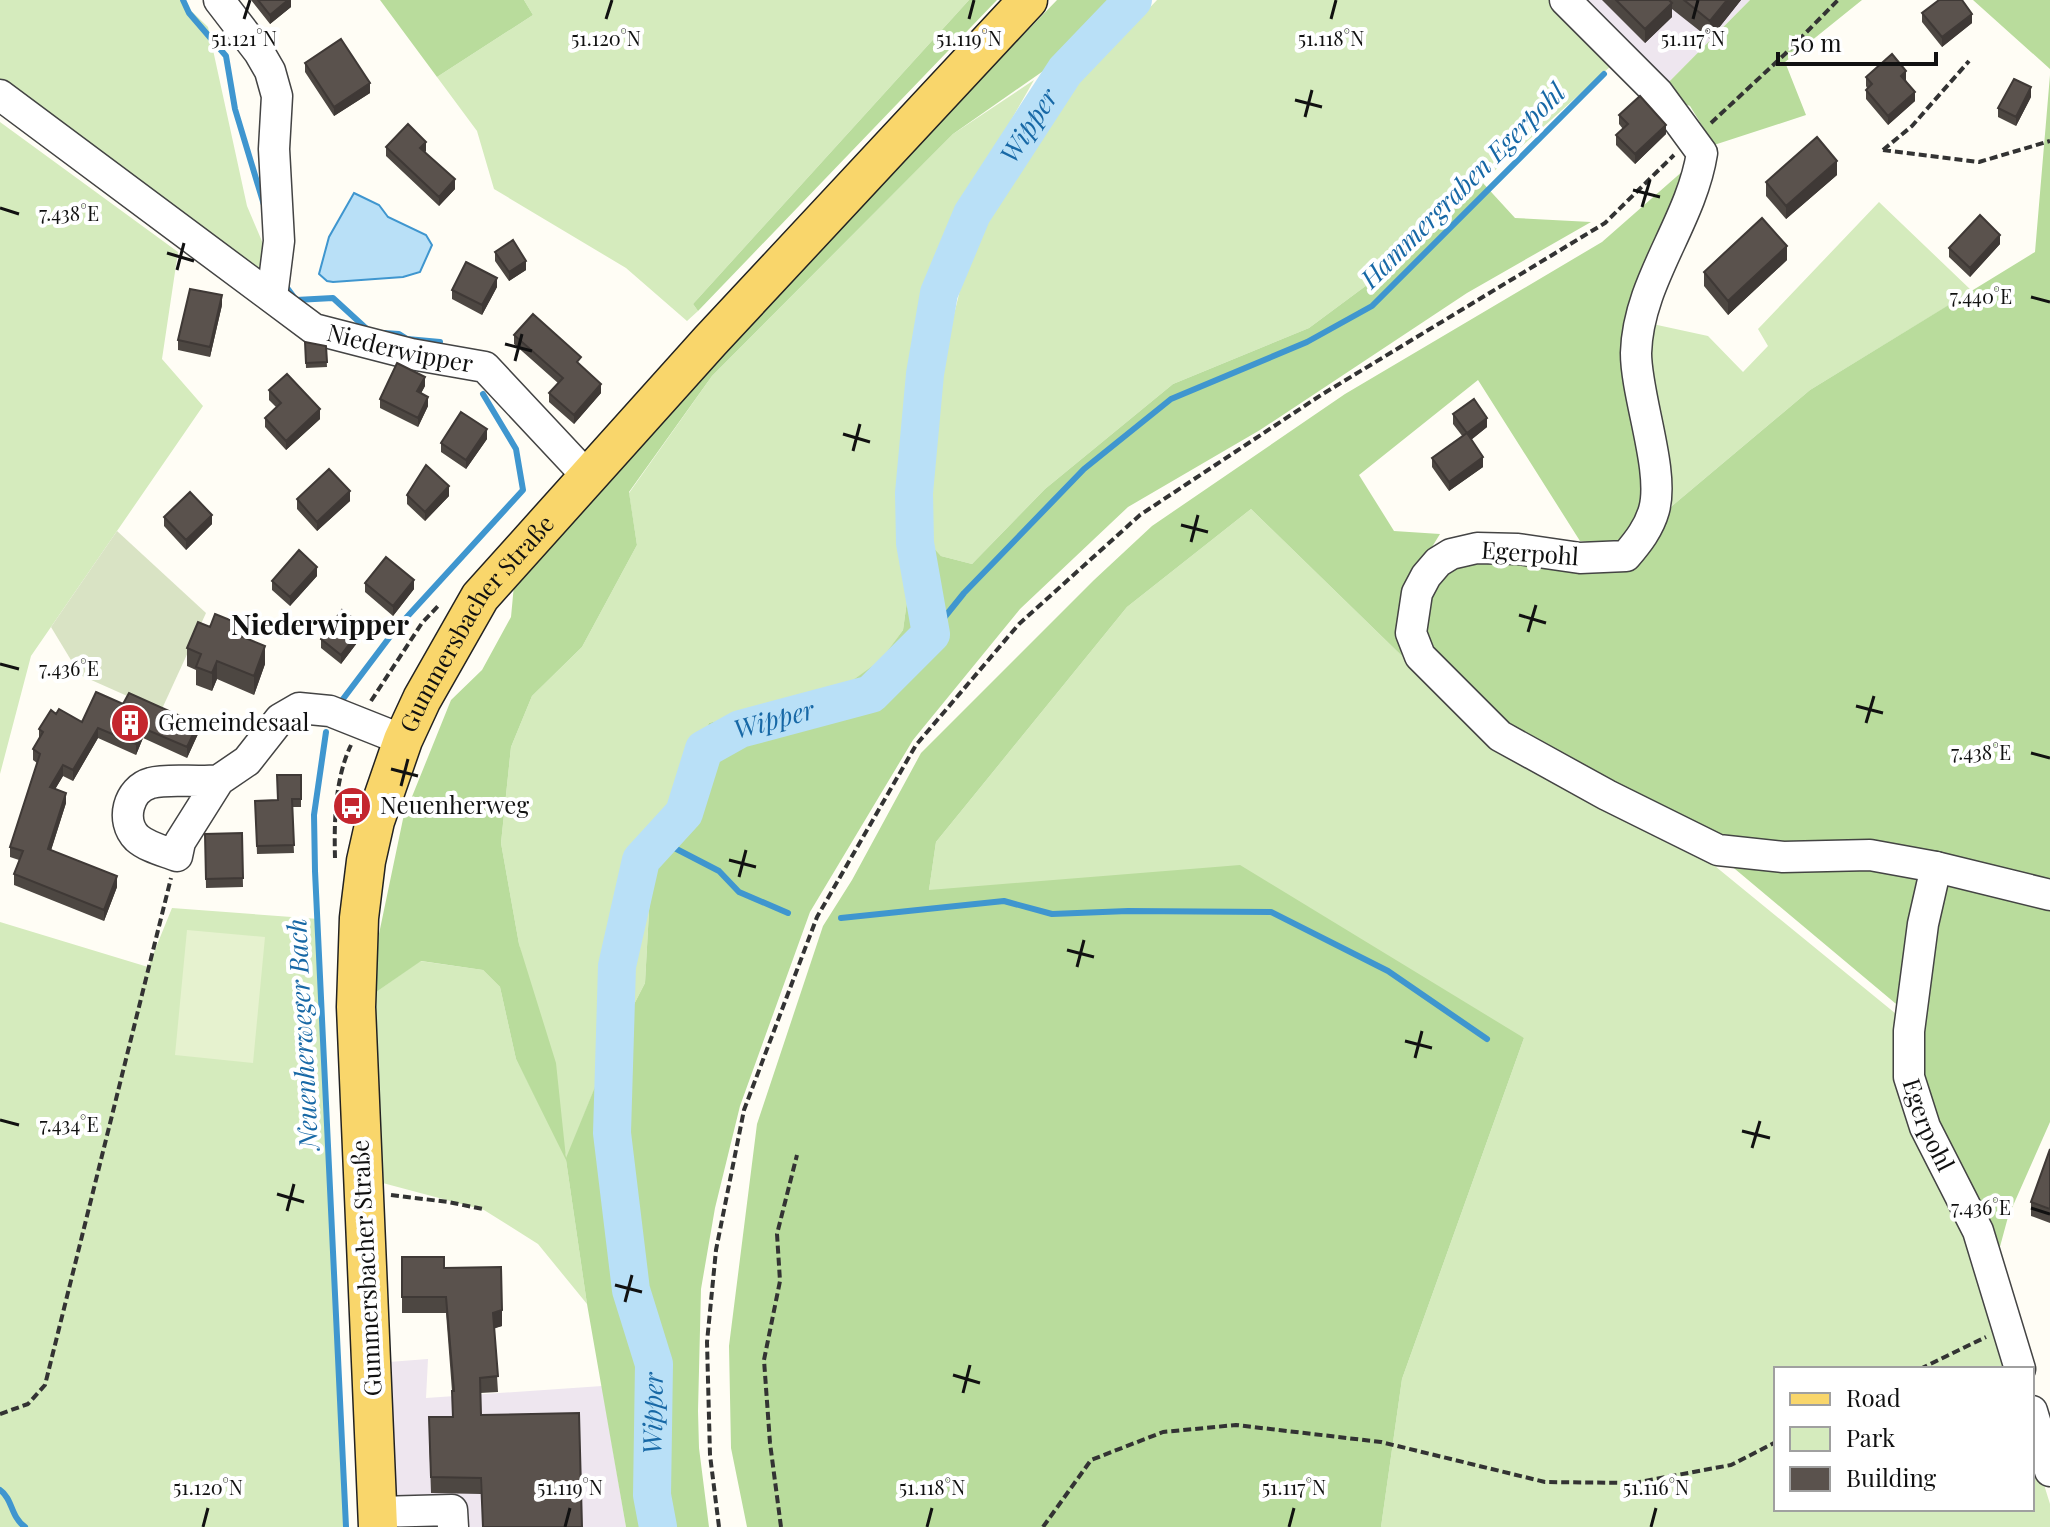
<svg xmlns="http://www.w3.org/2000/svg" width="2050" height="1527" font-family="'Playfair Display',serif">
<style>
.industrial{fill:#eee6ef}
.green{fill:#d5ebbd}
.forest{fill:#b9dc9c}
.cemetery{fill:#d9e3c4}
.pitch{fill:#e6f2cf}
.water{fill:#b9e0f7;stroke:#3f96cf;stroke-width:2}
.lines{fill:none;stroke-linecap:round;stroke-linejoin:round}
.stream{stroke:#3f96cf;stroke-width:6}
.river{stroke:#b9e0f7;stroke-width:38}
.minor-casing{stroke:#444;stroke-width:33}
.major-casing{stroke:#222;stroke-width:41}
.path{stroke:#333;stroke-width:4;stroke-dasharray:8 4;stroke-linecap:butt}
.minor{stroke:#fff;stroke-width:30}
.major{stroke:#f9d66b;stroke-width:38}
.wall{fill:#4d4742}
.shaded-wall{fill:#3f3936}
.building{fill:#5a524d;stroke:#3f3936;stroke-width:2}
.ticks{fill:none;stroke:#111;stroke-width:3}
.labels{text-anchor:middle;stroke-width:8;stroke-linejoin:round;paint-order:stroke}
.street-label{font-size:24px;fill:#111;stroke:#fff}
.poi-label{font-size:24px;fill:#111;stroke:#fff;text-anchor:start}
.water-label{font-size:26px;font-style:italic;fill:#1768a6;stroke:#fff}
.quarter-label{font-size:28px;font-weight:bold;fill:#111;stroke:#fff}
.ticks-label{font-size:20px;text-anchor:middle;fill:#111;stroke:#fff;stroke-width:8;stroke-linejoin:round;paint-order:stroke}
</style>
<rect width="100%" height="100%" fill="#fffdf5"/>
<!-- industrial -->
<path class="industrial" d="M 1565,0 L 1750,0 L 1658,93 Z
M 428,1359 L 426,1398 L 602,1386 L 626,1527 L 398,1527 L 389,1362 Z"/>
<!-- green -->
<path class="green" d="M 0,0 L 180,0 L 208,27 L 247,206 L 264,246 L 257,278 L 0,88 Z
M 524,0 L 969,0 L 693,304 L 698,311 L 687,321 L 626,268 L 494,189 L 477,131 L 437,77 L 533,15 Z
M 1157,0 L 1565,0 L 1621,57 L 1482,182 L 1398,262 L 1309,328 L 1173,384 L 1045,489 L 972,564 L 941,556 L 923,536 L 937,383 L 963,278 L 991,206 L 1079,82 Z
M 1034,80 L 961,208 L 927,302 L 911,390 L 904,540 L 907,601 L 903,630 L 881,661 L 846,685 L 709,723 L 653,839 L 645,983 L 608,1055 L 566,1160 L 587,1304 L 538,1244 L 484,1210 L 379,1182 L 369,997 L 420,961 L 483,970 L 500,987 L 516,1059 L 566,1157 L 519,944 L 501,843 L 511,747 L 532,696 L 582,647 L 637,545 L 629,493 L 712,376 L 953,134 Z
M 0,122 L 178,252 L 162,359 L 203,406 L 31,656 L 0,774 Z
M 1879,202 L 1972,291 L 1810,390 L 1672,506 L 1668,470 L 1642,353 L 1648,323 L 1708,336 L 1743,372 L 1768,346 L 1758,329 Z
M 1251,509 L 1403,657 L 1495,741 L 1666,826 L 1901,1018 L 2008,1369 L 1776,1369 L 1776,1509 L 2032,1509 L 2032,1446 L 2050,1504 L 2050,1527 L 1381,1527 L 1402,1379 L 1524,1038 L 929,890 L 936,842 L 1127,607 Z
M 172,908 L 319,919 L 348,1527 L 0,1527 L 0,922 L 148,967 Z"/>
<!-- forest -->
<path class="forest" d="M 380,0 L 524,0 L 533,15 L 437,77 Z
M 969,0 L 997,0 L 698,311 L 693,304 Z
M 1057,0 L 1109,0 L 1059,60 L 953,134 L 712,376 L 629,492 L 637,545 L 582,647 L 532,696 L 511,747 L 501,843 L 519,944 L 556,1063 L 566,1158 L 608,1055 L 645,983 L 653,839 L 709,723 L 846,685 L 881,660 L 903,630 L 907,601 L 935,587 L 923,536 L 941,556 L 972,564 L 1045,489 L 1173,384 L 1309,328 L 1398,262 L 1482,182 L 1515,218 L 1591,222 L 1467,293 L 1260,430 L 1128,507 L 1020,609 L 913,740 L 810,912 L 740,1106 L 715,1208 L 701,1289 L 698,1411 L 699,1448 L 709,1527 L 626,1527 L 587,1304 L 566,1160 L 516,1059 L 500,987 L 483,970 L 421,961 L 369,997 L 375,953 L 403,819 L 451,700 L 482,670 L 511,617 L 514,585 L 716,353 Z
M 1750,0 L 1862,0 L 1785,62 L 1806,115 L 1714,145 L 1690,106 L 1658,93 Z
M 1973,0 L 2050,0 L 2050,69 Z
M 2050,75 L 2050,1122 L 2008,1217 L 1998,1254 L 1930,1125 L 1917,1068 L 1920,1024 L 1673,817 L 1510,729 L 1427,653 L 1423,594 L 1453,564 L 1648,544 L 1672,506 L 1810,390 L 2035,252 Z
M 1684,170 L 1691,176 L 1643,281 L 1642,504 L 1632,529 L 1614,545 L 1580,541 L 1478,380 L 1359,475 L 1394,531 L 1440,534 L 1422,563 L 1397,629 L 1403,657 L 1251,509 L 1127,607 L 936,842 L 929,890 L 1240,865 L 1524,1038 L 1402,1379 L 1381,1527 L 747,1527 L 731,1448 L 729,1346 L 757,1124 L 823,926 L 852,880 L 921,753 L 1094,580 L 1152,526 L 1345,394 L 1602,242 Z"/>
<!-- cemetery -->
<path class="cemetery" d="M 117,531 L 206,613 L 161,711 L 80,675 L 51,627 Z"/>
<!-- pitch -->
<path class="pitch" d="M 187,930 L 265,937 L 253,1063 L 175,1055 Z"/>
<!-- water -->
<path class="water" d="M 354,193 L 379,205 L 388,217 L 426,235 L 432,245 L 420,272 L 403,277 L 333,282 L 327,281 L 319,274 L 329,237 Z"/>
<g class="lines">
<!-- stream -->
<path class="stream" d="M 183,0 L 189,13 L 226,56 L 235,109 L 264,205
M 285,285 L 296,300 L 333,298 L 369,331
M 384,333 L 399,334 L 407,339 L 440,342
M 931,634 L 964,593 L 1084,469 L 1171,399 L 1307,342 L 1372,306 L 1604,74
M 343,699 L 395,630 L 523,490 L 516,449 L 483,394
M 326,732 L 314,815 L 315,871 L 346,1527
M 659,840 L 719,871 L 739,892 L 788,913
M 841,918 L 1004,901 L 1052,914 L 1128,911 L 1271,912 L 1388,971 L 1487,1039
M 0,1490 C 13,1499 10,1516 25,1527"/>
<!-- river -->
<path class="river" id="s1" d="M 658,1527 L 652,1495 L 654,1364 L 631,1290 L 612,1133 L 617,966 L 641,860 L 684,813 L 704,749 L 740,729 L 871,694 L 931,634 L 915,543 L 914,493 L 925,374 L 939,293 L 972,214 L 1065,71 L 1133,0"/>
<!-- minor casing -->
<g class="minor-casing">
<g id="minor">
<path d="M 219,0 L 259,52 L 270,71 L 277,96 L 274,149 L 279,241 L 272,297"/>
<path d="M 1565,0 L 1658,93 L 1702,153 C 1691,223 1638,281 1636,353 C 1636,396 1665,471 1654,510 C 1649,528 1638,542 1626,556 L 1580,558 L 1518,549 L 1477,548 L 1451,554 L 1438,562 L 1426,576 L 1417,593 L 1411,633 L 1420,656 L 1500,736 L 1607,795 L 1718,850 L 1783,857 L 1870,855 L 1936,867 L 2050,895"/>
<path id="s2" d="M 0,95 L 314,329 L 411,354 L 485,367 L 587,476"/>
<path d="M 219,780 C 198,783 168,778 151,783 C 128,789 120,821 137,838 C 147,847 164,851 177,856 L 180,842 L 219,780 L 247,761 L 280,719 L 299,708 L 330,711 L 403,740"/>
<path id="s3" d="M 1936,867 L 1923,924 L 1909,1031 L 1909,1077 L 1925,1127 L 1978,1231 L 2020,1369"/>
<path d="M 2032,1411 L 2050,1471"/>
<path d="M 378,1512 L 452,1510 L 453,1527"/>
</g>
</g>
<!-- major casing -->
<g class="major-casing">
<g id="major">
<path id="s4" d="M 378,1527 L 356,1007 L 359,918 L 366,861 L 375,821 L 403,740 L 422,699 L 480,597 L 710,341 L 1028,0"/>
</g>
</g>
<!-- path -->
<path class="path" d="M 1711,123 L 1785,54 L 1838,0
M 1883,150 L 1979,162 L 2050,141
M 1883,150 L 1912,126 L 1969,61
M 371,701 L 422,623 L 440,604
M 335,858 C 334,822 335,778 351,745
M 391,1195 L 448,1202 L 483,1209
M 1920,1369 L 1986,1337
M 0,1414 L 28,1404 L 45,1385 L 171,878
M 719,1527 L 710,1455 L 707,1342 L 716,1250 L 744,1110 L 817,917 L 916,745 L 1019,624 L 1140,515 L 1321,395 L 1605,223 L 1674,155
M 781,1527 L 770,1443 L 764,1360 L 780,1281 L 777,1234 L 797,1155
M 1043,1527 L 1091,1460 L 1163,1432 L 1236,1425 L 1381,1442 L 1545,1482 L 1634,1483 L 1731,1465 L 1776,1442"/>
<!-- minor -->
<use href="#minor" class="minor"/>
<!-- major -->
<use href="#major" class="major"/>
</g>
<!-- wall -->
<path class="wall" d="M 251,0 L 291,0 L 291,7 L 270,24 Z
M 1602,0 L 1741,0 L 1710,39 L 1672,9 L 1672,17 L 1645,43 Z
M 1922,13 L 1972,23 L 1942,47 L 1922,22 Z
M 305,63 L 370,93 L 334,116 L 305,72 Z
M 1866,77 L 1906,80 L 1915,101 L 1888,125 L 1866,99 L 1866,90 L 1867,88 L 1866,86 Z
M 2031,97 L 2016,126 L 1998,117 L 1998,108 Z
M 1619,115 L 1666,134 L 1635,164 L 1616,145 L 1616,135 L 1623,129 L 1619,124 Z
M 386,147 L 426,151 L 425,152 L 455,189 L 439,206 L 386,156 Z
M 1837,175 L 1786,219 L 1766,196 L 1766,182 Z
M 2000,244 L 1970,277 L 1949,257 L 1949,248 Z
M 495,252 L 526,270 L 509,281 L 495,261 Z
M 1787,260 L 1728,315 L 1704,286 L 1704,272 Z
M 497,287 L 482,315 L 452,299 L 452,290 Z
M 222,305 L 210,357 L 178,350 L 178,340 Z
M 514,335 L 581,366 L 601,393 L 574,424 L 549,402 L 549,393 L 558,383 L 514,344 Z
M 305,342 L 326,346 L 327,367 L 306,368 Z
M 425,386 L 421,393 L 428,406 L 418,427 L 380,408 L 380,399 Z
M 269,390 L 320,419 L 286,450 L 265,427 L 265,418 L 277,408 L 269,400 Z
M 1453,414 L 1487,427 L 1471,440 L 1483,467 L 1449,491 L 1432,467 L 1432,458 L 1463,437 L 1453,424 Z
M 487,439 L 466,469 L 441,452 L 441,443 Z
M 407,495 L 449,496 L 425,521 L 407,504 Z
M 297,499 L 350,501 L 317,531 L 297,509 Z
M 164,517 L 212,524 L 186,550 L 164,526 Z
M 317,576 L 290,606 L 272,590 L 272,581 Z
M 365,583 L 414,589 L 393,616 L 365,592 Z
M 210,627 L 235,634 L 265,664 L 254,695 L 217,679 L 212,691 L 196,685 L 196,670 L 187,666 L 187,648 Z
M 363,635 L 341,664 L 321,648 L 321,639 Z
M 123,704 L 198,734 L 187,758 L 143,738 L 136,755 L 98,738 L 73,781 L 63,776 L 55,789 L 66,803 L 51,850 L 117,887 L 104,921 L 14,885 L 14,874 L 19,860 L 10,857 L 10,847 L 37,763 L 33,760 L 33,749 L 39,739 L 39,729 L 56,714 L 82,722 Z
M 301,775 L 301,807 L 292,807 L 294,853 L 257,854 L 255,801 L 277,800 Z
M 242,833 L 243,887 L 206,888 L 205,834 Z
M 2050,1149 L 2050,1223 L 2031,1216 L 2031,1202 Z
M 402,1257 L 444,1268 L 502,1326 L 494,1328 L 498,1392 L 480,1393 L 481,1494 L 431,1493 L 429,1433 L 452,1417 L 452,1391 L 446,1313 L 402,1313 Z"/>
<!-- shaded-wall -->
<path class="shaded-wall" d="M 288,0 L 291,0 L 291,7 L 270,24 L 270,15 Z
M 1727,0 L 1741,0 L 1710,39 L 1710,21 Z
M 1672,3 L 1672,17 L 1645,43 L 1645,29 Z
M 1972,14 L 1972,23 L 1942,47 L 1942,37 Z
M 1906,71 L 1906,80 L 1901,85 L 1901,76 Z
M 370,83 L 370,93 L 334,116 L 334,107 Z
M 2031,87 L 2031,97 L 2016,126 L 2016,117 Z
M 1915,92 L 1915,101 L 1888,125 L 1888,116 Z
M 1666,125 L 1666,134 L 1635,164 L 1635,154 Z
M 426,142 L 426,151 L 420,157 L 420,148 Z
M 1837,161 L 1837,175 L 1786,219 L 1786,206 Z
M 455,179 L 455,189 L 439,206 L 439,197 Z
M 2000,235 L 2000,244 L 1970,277 L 1970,268 Z
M 1787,246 L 1787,260 L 1728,315 L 1728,301 Z
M 526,261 L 526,270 L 509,281 L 509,272 Z
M 497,278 L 497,287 L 482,315 L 482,305 Z
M 222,295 L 222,305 L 210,357 L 210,347 Z
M 425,377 L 425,386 L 417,401 L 417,391 Z
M 601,384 L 601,393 L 574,424 L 574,415 Z
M 428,397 L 428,406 L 418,427 L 418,418 Z
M 320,409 L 320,419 L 286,450 L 286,441 Z
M 1487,418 L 1487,427 L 1467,443 L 1467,433 Z
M 487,429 L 487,439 L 466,469 L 466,460 Z
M 1483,457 L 1483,467 L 1449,491 L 1449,482 Z
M 449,486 L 449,496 L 425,521 L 425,512 Z
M 350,491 L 350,501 L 317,531 L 317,522 Z
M 212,515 L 212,524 L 186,550 L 186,540 Z
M 317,567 L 317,576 L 290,606 L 290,597 Z
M 414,580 L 414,589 L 393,616 L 393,606 Z
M 363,626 L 363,635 L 341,664 L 341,655 Z
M 265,646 L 265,664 L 254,695 L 254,676 Z
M 217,661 L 217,679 L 212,691 L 212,673 Z
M 198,724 L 198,734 L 187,758 L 187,747 Z
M 98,728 L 98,738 L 73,781 L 73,770 Z
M 143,728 L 143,738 L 136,755 L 136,744 Z
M 63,765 L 63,776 L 50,798 L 50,787 Z
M 66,793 L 66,803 L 48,860 L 48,849 Z
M 117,876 L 117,887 L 104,921 L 104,910 Z
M 502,1310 L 502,1326 L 493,1329 L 493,1313 Z"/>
<!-- building -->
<path class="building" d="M 258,0 L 288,0 L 270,15 Z
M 1616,0 L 1669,0 L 1672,3 L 1645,29 Z
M 1684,0 L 1727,0 L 1710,21 Z
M 1939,0 L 1962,0 L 1972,14 L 1942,37 L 1922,13 Z
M 341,39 L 370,83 L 334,107 L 305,63 Z
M 1892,54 L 1906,71 L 1901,76 L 1915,92 L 1888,116 L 1866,90 L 1872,84 L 1866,77 Z
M 2014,79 L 2031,87 L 2016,117 L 1998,108 Z
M 1640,96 L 1666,125 L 1635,154 L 1616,135 L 1628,124 L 1619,115 Z
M 408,124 L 426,142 L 420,148 L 455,179 L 439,197 L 386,147 Z
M 1817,137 L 1837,161 L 1786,206 L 1766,182 Z
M 1980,215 L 2000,235 L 1970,268 L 1949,248 Z
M 1762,218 L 1787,246 L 1728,301 L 1704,272 Z
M 513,240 L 526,261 L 509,272 L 495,252 Z
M 466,262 L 497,278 L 482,305 L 452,290 Z
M 190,289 L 222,295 L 210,347 L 178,340 Z
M 533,314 L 581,357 L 577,362 L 601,384 L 574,415 L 549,393 L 563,378 L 514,335 Z
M 305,342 L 326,346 L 327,362 L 306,363 Z
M 397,363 L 425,377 L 417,391 L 428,397 L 418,418 L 380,399 Z
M 287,374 L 320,409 L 286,441 L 265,418 L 281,403 L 269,390 Z
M 1474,399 L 1487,418 L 1467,433 L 1453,414 Z
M 461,412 L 487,429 L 466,460 L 441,443 Z
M 1467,433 L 1483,457 L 1449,482 L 1432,458 Z
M 426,465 L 449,486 L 425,512 L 407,495 Z
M 329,469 L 350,491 L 317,522 L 297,499 Z
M 190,492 L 212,515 L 186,540 L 164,517 Z
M 299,550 L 317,567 L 290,597 L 272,581 Z
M 386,557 L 414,580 L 393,606 L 365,583 Z
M 342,610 L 363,626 L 341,655 L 321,639 Z
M 215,614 L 235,622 L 231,632 L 265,646 L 254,676 L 217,661 L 212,673 L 196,667 L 201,654 L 187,648 L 198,622 L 210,627 Z
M 96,692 L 123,704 L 129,693 L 198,724 L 187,747 L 143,728 L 136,744 L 98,728 L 73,770 L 63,765 L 50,787 L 66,793 L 48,849 L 117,876 L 104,910 L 14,874 L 23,851 L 10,847 L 40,754 L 33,749 L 43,732 L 39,729 L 51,710 L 56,714 L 59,709 L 82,722 Z
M 277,775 L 301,775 L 301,799 L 292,799 L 294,845 L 257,846 L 255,801 L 278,800 Z
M 242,833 L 243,878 L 206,879 L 205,834 Z
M 2050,1149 L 2050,1209 L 2031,1202 Z
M 402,1257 L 444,1257 L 444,1268 L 501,1267 L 502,1310 L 493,1313 L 498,1376 L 480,1378 L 481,1415 L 579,1413 L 582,1527 L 483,1527 L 481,1478 L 431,1477 L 429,1417 L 453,1417 L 452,1391 L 454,1391 L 446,1297 L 402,1297 Z"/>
<!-- ticks -->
<path class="ticks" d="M 244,19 L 250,0M 606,19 L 612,0M 969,19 L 974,0M 1331,19 L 1336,0M 1693,19 L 1698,0M 1295,100 L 1322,107M 1305,117 L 1312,90M 1633,190 L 1660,197M 1642,207 L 1650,180M 0,208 L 19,214M 167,253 L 194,261M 177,270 L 184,243M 2031,297 L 2050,302M 505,344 L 532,351M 515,361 L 522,334M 843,434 L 870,442M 853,451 L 860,424M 1181,525 L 1208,532M 1191,542 L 1198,515M 1519,615 L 1546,623M 1528,632 L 1536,605M 0,664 L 19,669M 1856,706 L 1883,713M 1866,723 L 1874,696M 2031,753 L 2050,758M 391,769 L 418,776M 401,786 L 408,759M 729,860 L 756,867M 739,877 L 746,850M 1067,950 L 1094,957M 1077,967 L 1084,940M 1405,1041 L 1432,1048M 1415,1058 L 1422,1031M 0,1120 L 19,1125M 1742,1131 L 1770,1138M 1752,1148 L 1760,1121M 277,1194 L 304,1202M 2031,1208 L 2050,1214M 287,1211 L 294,1184M 615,1285 L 642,1292M 625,1302 L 632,1275M 953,1375 L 980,1383M 963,1393 L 970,1365M 203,1527 L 208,1508M 565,1527 L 570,1508M 927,1527 L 932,1508M 1289,1527 L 1294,1508M 1651,1527 L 1656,1508"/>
<!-- icons -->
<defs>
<g id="building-disc" transform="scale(2)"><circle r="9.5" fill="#c4262e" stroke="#fff"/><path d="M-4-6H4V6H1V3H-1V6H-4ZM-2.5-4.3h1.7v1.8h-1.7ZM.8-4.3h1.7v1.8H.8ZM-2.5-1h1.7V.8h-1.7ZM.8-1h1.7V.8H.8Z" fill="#fff"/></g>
<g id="bus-disc" transform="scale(2)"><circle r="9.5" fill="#c4262e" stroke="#fff"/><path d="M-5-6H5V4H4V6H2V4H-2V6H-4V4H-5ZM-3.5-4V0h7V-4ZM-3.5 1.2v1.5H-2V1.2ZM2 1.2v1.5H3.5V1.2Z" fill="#fff"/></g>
</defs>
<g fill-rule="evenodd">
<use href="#building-disc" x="130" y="723"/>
<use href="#bus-disc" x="352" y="806"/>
</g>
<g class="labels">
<!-- street labels -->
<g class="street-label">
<text dy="8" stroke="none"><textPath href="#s2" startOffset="480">Niederwipper</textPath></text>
<text transform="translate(1530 554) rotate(4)" y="8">Egerpohl</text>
<text dy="8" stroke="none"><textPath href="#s4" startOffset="932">Gummersbacher Straße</textPath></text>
<text dy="8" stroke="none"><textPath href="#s3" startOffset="264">Egerpohl</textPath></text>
<text transform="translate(367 1268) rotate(-93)" y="8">Gummersbacher Straße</text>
</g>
<!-- poi labels -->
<g class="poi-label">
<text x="158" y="731">Gemeindesaal</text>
<text x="380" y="814">Neuenherweg</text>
</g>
<!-- water labels -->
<g class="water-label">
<text dy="9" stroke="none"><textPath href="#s1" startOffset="1602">Wipper</textPath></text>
<text transform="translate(1463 186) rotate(-45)" y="9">Hammergraben Egerpohl</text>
<text dy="9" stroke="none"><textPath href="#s1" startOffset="882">Wipper</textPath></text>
<text transform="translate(303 1034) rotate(-93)" y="9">Neuenherweger Bach</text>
<text dy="9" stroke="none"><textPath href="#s1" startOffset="114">Wipper</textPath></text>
</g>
<!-- quarter labels -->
<g class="quarter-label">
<text x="320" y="635">Niederwipper</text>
</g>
</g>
<g class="ticks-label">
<text x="244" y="46">51.121°N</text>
<text x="606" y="46">51.120°N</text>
<text x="969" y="46">51.119°N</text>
<text x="1331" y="46">51.118°N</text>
<text x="1693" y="46">51.117°N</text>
<text x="69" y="221">7.438°E</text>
<text x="1981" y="304">7.440°E</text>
<text x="69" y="676">7.436°E</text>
<text x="1981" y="760">7.438°E</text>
<text x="69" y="1132">7.434°E</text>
<text x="1981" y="1215">7.436°E</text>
<text x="208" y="1495">51.120°N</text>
<text x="570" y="1495">51.119°N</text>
<text x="932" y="1495">51.118°N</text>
<text x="1294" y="1495">51.117°N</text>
<text x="1656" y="1495">51.116°N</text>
</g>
<!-- legend -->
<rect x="1774" y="1367" width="260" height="144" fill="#ffffff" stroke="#a0a0a0" stroke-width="2"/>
<rect x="1790" y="1393" width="40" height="12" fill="#f9d66b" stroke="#a0a0a0" stroke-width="2"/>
<text x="1846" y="1407" font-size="24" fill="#111111">Road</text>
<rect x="1790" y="1427" width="40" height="24" fill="#d5ebbd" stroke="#a0a0a0" stroke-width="2"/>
<text x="1846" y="1447" font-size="24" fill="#111111">Park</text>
<rect x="1790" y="1467" width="40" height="24" fill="#5a524d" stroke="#a0a0a0" stroke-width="2"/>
<text x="1846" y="1487" font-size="24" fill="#111111">Building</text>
<!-- scale -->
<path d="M1778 52v12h158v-12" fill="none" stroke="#111111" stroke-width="4"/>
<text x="1790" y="52" font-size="24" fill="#111111" stroke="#ffffff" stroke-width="6" paint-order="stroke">50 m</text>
</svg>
